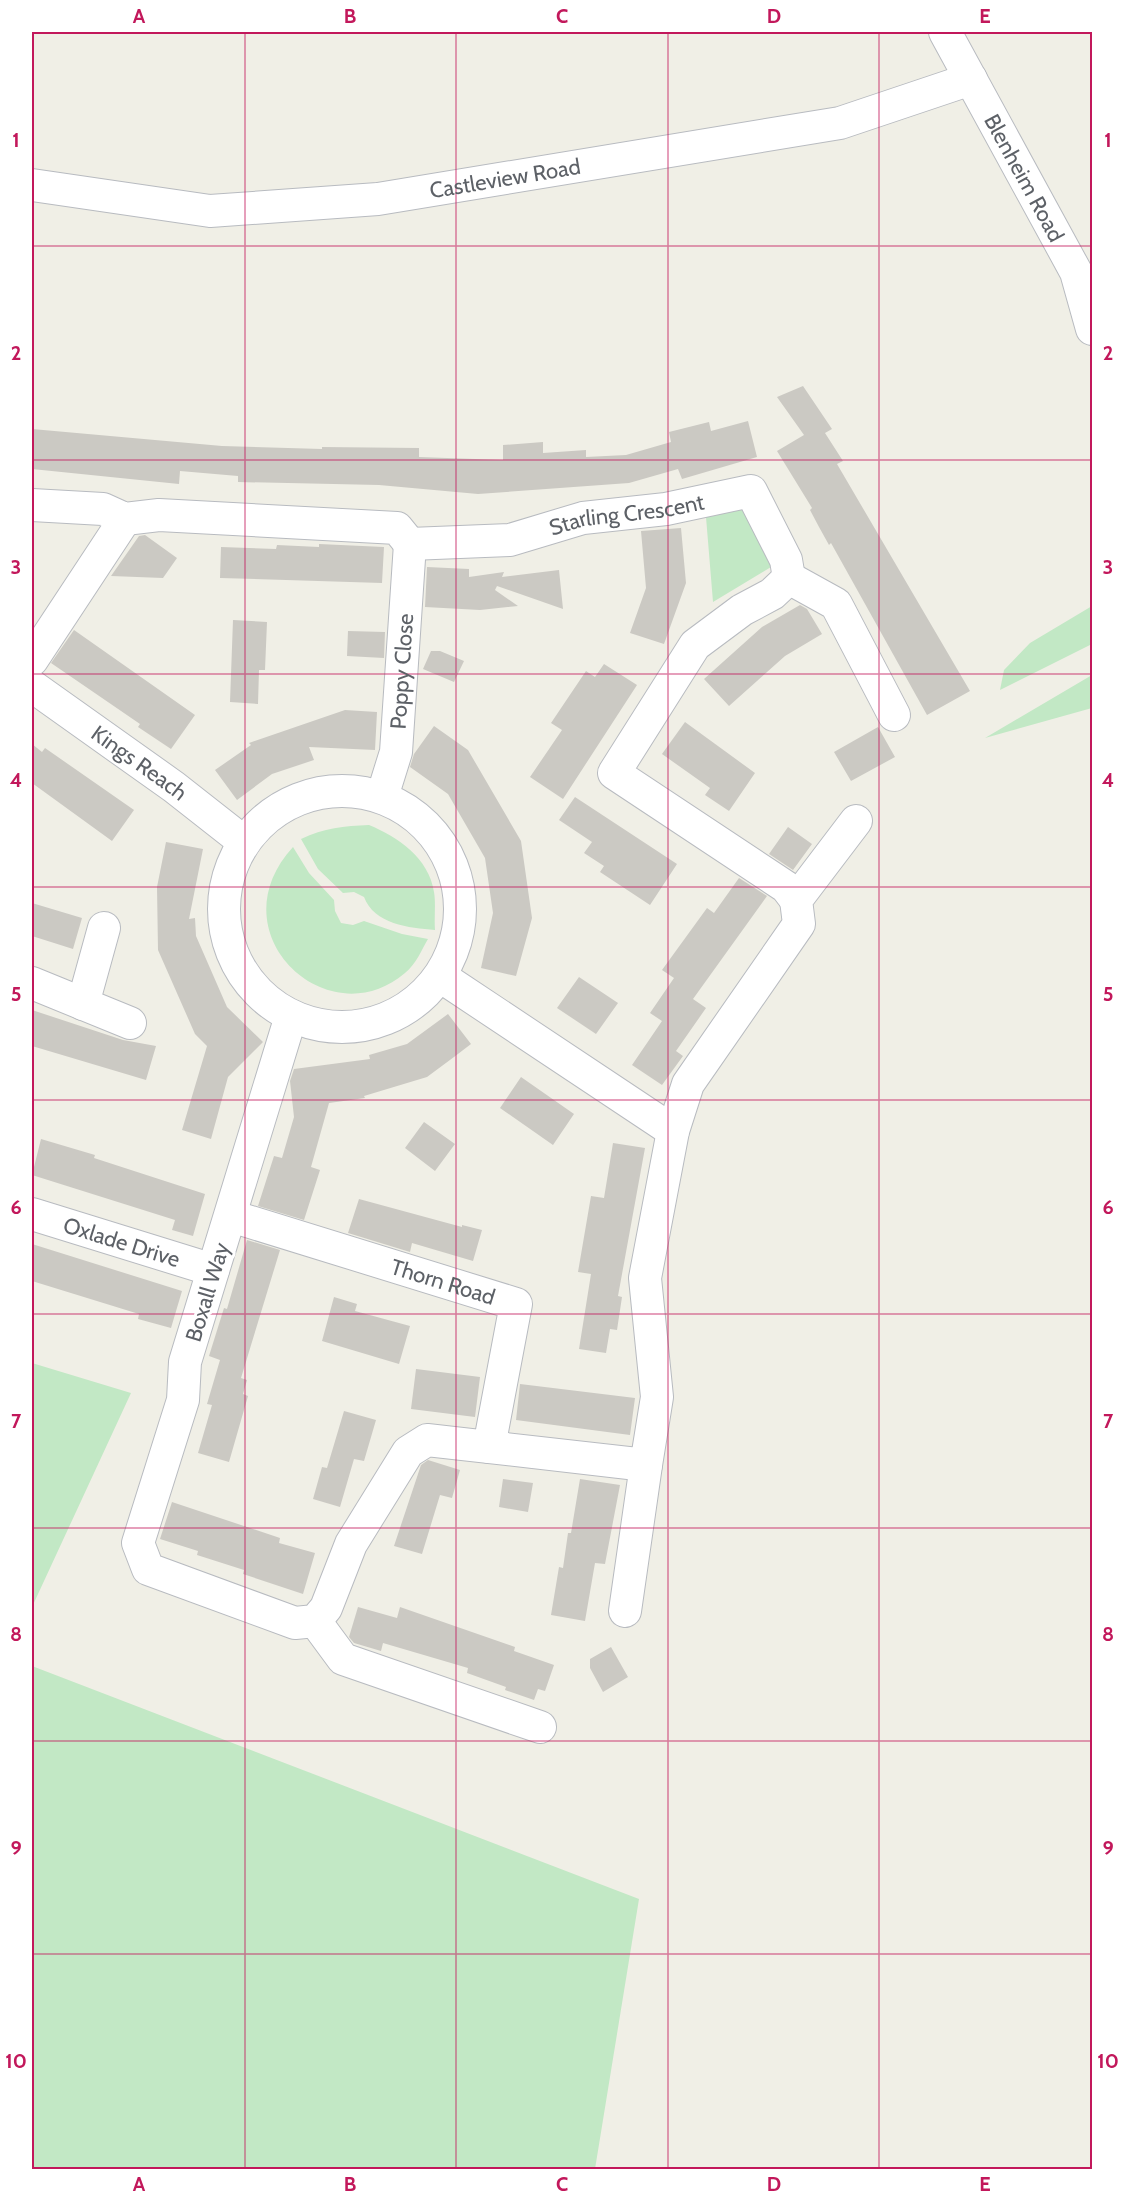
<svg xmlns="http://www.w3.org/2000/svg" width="1124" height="2201" font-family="Cabin,sans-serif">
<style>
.green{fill:#c2e8c5}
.building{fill:#cbc9c3}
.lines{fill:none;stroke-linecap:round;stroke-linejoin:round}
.minor-casing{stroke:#b8bbc0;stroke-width:34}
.minor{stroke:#fff;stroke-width:32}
.grid{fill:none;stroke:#c2185b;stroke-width:1.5;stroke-opacity:0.55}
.labels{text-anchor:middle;stroke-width:6;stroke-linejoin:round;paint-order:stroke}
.street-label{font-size:22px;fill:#5d6167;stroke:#fff}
.neatline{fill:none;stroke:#c2185b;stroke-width:2}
.grid-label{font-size:20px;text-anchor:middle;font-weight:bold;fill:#c2185b}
</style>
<rect width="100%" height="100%" fill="#f0efe6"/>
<!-- green -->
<path class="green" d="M 731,506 L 752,512 L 754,531 L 771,567 L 713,602 L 706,517 Z
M 1092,606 L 1092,644 L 1000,690 L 1004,670 L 1030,643 Z
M 1092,675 L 1092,708 L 985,738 Z
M 369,825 C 398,837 429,858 434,892 C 436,904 434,918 435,930 C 409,928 374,924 364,897 L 354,892 L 343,893 L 318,869 L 301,839 C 324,828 344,826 369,825 Z
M 293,847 L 309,873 L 334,900 L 335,911 L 341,923 L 353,925 L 364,921 L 402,934 L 428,939 C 421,951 416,964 405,973 C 328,1039 214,933 293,847 Z
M 32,1363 L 131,1393 L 32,1607 Z
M 32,1666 L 639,1899 L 595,2169 L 32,2169 Z"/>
<!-- building -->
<path class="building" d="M 803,386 L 832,429 L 825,433 L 843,461 L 837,464 L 970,691 L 927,715 L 831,543 L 829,545 L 819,527 L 810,510 L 812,508 L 777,451 L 804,435 L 777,397 Z
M 748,421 L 757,457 L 682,479 L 678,469 L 629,483 L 478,494 L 379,485 L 238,482 L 238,476 L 180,471 L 179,484 L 32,469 L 32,429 L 222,446 L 322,449 L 322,447 L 419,448 L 419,457 L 503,460 L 503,445 L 543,442 L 543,453 L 586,450 L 586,457 L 626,455 L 671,442 L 669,432 L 709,422 L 711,431 Z
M 681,528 L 686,583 L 664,644 L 630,633 L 646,588 L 641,531 Z
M 145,535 L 177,558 L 163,578 L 111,576 L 139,536 Z
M 319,544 L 384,547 L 382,583 L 220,578 L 221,547 L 276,549 L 277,545 L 319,547 Z
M 427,567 L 469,569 L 469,577 L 504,572 L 502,577 L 559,570 L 563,609 L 497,586 L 495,590 L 518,606 L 480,610 L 425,607 Z
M 800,605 L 807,609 L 822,634 L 785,656 L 729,706 L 704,679 L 762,627 Z
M 233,620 L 267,622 L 265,670 L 259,670 L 258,704 L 230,702 Z
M 74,630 L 195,715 L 171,749 L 138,727 L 140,724 L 51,663 Z
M 348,631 L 385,632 L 384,658 L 347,656 Z
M 431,651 L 440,651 L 464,661 L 454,682 L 423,669 Z
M 604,664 L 637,685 L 563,799 L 530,777 L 562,730 L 551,723 L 586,671 L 595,677 Z
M 345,710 L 377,712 L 375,750 L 309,747 L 314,760 L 272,774 L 237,800 L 215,770 L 251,745 L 249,743 Z
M 685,722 L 755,773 L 729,811 L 705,795 L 710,788 L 662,754 Z
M 434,726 L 468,750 L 521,841 L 532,918 L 516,976 L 481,968 L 493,913 L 485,858 L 448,794 L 410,767 L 414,754 Z
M 878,727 L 895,757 L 851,781 L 834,752 Z
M 32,744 L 42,752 L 45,748 L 134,810 L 112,841 L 32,783 Z
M 575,797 L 677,864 L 650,905 L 600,872 L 604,866 L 584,853 L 592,842 L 559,820 Z
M 788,827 L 812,844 L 793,870 L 769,854 Z
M 166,842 L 203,849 L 189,919 L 195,918 L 196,936 L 227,1007 L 263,1042 L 228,1077 L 211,1139 L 182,1130 L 207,1046 L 195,1034 L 158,950 L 157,887 Z
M 739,878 L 767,896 L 693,999 L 706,1008 L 676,1051 L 683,1056 L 662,1085 L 632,1065 L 662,1021 L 650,1013 L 674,978 L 662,970 L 707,908 L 714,913 Z
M 32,903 L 82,918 L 73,949 L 32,936 Z
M 579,977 L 618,1003 L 596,1034 L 557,1008 Z
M 32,1010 L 123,1040 L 156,1046 L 146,1080 L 32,1046 Z
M 448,1014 L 471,1044 L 454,1057 L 427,1077 L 364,1096 L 365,1098 L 329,1103 L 311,1167 L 320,1170 L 304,1220 L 258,1206 L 274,1156 L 282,1158 L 294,1117 L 290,1081 L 294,1069 L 370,1059 L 369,1055 L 407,1044 Z
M 521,1077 L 574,1114 L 553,1145 L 500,1108 Z
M 424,1122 L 455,1144 L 435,1171 L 405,1148 Z
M 41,1139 L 95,1155 L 94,1158 L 205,1194 L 193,1236 L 172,1230 L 175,1220 L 32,1175 Z
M 613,1143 L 645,1148 L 618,1296 L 622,1297 L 617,1330 L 610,1329 L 606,1353 L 579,1349 L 591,1274 L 578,1272 L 591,1196 L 604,1198 Z
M 359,1199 L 462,1227 L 462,1225 L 482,1230 L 473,1261 L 412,1243 L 410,1252 L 348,1233 Z
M 247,1240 L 280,1250 L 241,1378 L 247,1380 L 243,1394 L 248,1396 L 229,1462 L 198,1453 L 212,1405 L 207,1404 L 220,1360 L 209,1356 L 224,1308 L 227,1309 Z
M 32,1244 L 182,1291 L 171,1328 L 138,1319 L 139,1314 L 32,1281 Z
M 334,1297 L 357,1304 L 355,1311 L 410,1326 L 399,1364 L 322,1341 Z
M 416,1369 L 480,1377 L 475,1417 L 411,1409 Z
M 520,1384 L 635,1398 L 630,1435 L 516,1420 Z
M 344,1411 L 376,1420 L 364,1461 L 354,1459 L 340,1507 L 313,1499 L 322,1467 L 327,1468 Z
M 428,1460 L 460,1470 L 452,1498 L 440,1495 L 422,1554 L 394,1546 L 421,1465 Z
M 503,1479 L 533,1483 L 528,1512 L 499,1507 Z
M 580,1479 L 620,1485 L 605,1564 L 595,1563 L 585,1621 L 551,1615 L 559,1567 L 563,1568 L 568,1533 L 571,1533 Z
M 172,1502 L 280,1538 L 279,1543 L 315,1553 L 303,1594 L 243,1574 L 244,1570 L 197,1555 L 198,1551 L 160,1539 Z
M 358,1607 L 397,1618 L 400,1607 L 515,1647 L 514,1651 L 554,1665 L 545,1691 L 538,1689 L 534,1700 L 505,1690 L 506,1687 L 467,1673 L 468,1668 L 383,1643 L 381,1651 L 354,1643 L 349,1637 Z
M 611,1647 L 628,1677 L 603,1692 L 590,1668 L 590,1659 Z"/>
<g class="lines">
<!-- minor casing -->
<g class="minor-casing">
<g id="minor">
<path id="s1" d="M 945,32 L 1076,272 L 1092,329"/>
<path id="s2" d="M 32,185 L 210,211 L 378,199 L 840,123 L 971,79"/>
<path d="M 32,505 L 103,509 L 125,519 L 159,515 L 397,528 L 410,544"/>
<path id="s3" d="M 410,544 L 510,540 L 583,518 L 666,509 L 751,491 L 786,560 L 789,578"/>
<path d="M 789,578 L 772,594 L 742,610 L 695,645 L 614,773 L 786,887 L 796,900"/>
<path d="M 789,578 L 836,604 L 894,715"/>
<path d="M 32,660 L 125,519"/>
<path id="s4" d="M 32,686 L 174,787 L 244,842"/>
<circle cx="342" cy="909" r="118"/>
<path id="s5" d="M 382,797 L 396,752 L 410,544"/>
<path d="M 440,976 L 673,1131"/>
<path d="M 32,983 L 130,1023"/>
<path d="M 83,1004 L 104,928"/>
<path d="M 291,1016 L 185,1362 L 183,1400 L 138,1543 L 148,1569 L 295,1623 L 315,1621 L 326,1608 L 351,1544 L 408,1452 L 427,1440 L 646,1465 L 657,1397 L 645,1278 L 673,1131 L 688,1084 L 799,924 L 796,900 L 856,821"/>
<path id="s6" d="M 32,1214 L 213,1270"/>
<path id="s7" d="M 231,1216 L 516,1304 L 489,1447"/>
<path d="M 625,1611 L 646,1465"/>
<path d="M 315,1621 L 343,1659 L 540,1727"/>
</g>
</g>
<!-- minor -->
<use href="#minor" class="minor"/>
</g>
<!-- grid -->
<path class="grid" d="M 245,32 L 245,2170M 456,32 L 456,2170M 668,32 L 668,2170M 879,32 L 879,2170M 32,246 L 1092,246M 32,460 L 1092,460M 32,674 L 1092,674M 32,887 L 1092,887M 32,1100 L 1092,1100M 32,1314 L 1092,1314M 32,1528 L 1092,1528M 32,1741 L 1092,1741M 32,1954 L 1092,1954"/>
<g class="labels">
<!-- street labels -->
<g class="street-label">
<text dy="8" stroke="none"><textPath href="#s2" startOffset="477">Castleview Road</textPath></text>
<text dy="8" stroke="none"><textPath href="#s1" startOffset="166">Blenheim Road</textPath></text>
<text dy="8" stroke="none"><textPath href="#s3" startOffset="220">Starling Crescent</textPath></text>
<text dy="8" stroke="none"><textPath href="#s5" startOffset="128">Poppy Close</textPath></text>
<text dy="8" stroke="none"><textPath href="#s4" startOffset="132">Kings Reach</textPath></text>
<text dy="8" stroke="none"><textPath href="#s6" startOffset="94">Oxlade Drive</textPath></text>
<text dy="8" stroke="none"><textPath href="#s7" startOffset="222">Thorn Road</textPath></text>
<text transform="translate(207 1292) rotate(-73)" y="8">Boxall Way</text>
</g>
</g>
<!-- border -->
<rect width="1124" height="2201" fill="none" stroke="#ffffff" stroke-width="66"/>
<rect x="33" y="33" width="1058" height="2135" class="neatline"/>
<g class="grid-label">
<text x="139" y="23">A</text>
<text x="350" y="23">B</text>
<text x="562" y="23">C</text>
<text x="774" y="23">D</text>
<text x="985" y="23">E</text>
<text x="16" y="147">1</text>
<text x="1108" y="147">1</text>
<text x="16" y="360">2</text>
<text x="1108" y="360">2</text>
<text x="16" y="574">3</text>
<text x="1108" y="574">3</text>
<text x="16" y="787">4</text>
<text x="1108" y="787">4</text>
<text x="16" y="1001">5</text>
<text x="1108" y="1001">5</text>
<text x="16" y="1214">6</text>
<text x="1108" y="1214">6</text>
<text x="16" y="1428">7</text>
<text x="1108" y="1428">7</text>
<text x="16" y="1641">8</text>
<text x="1108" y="1641">8</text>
<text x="16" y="1855">9</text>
<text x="1108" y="1855">9</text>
<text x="16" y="2068">10</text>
<text x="1108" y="2068">10</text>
<text x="139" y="2191">A</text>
<text x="350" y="2191">B</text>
<text x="562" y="2191">C</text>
<text x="774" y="2191">D</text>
<text x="985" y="2191">E</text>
</g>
</svg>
